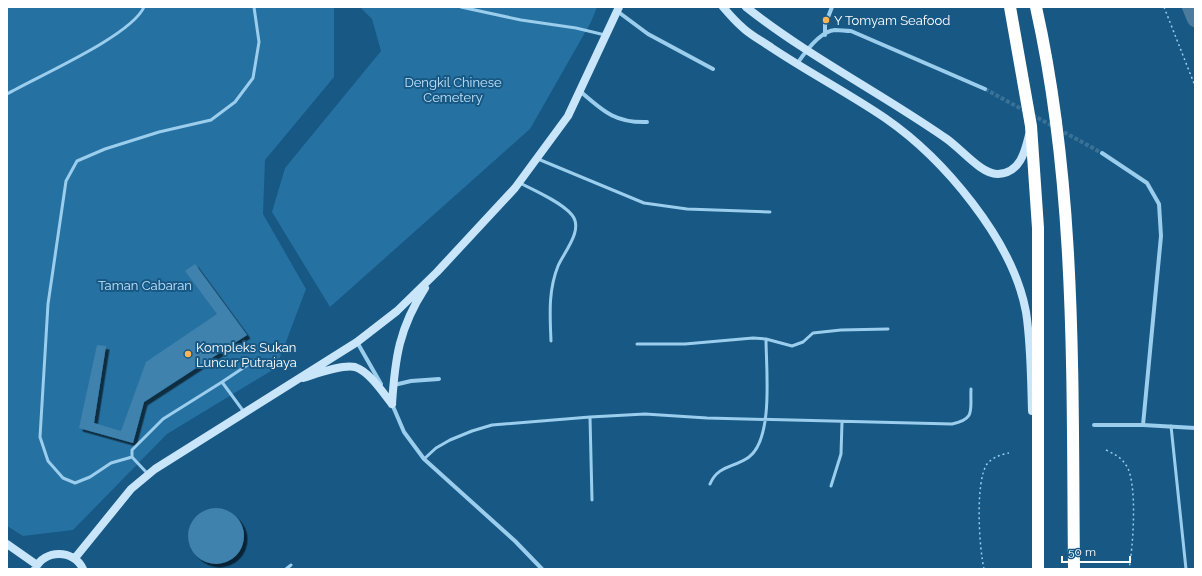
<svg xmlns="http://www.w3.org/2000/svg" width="1202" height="576" font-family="Raleway,sans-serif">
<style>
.green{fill:#2571a2}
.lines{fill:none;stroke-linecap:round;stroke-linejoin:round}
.river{stroke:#4c7c9d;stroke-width:16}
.building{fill:#3f82ae;filter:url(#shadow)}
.street-tunnel{stroke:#3a7196;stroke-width:4;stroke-dasharray:4 2;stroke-linecap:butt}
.path{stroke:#9bcded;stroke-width:1.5;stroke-dasharray:2 3;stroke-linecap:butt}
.lane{stroke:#9bcded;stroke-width:3}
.street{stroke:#9bcded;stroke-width:4}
.secondary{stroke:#c8e5f9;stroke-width:8}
.highway{stroke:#fff;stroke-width:12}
.poi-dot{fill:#ffb457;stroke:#175884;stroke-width:1.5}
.labels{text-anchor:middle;stroke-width:4;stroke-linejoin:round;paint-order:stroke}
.poi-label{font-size:13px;fill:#fff;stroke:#175884;text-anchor:start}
.park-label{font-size:13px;fill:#c1e3fa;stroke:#175884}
</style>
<defs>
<filter id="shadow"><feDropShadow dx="3.5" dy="3.5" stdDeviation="0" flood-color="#0009"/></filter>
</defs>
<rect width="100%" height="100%" fill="#175884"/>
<!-- green -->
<path class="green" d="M 7,7 L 334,7 L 334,77 L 265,160 L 263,214 L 306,289 L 276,368 L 167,434 L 73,530 L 23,536 L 7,526 Z
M 360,7 L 597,7 L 591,22 L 530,129 L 330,307 L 272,212 L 285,168 L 381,51 L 372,19 Z"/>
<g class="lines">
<!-- river -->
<path class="river" d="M 1190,7 L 1195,19"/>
</g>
<!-- building -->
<path class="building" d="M 195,264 L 247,335 L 144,402 L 133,443 L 79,428 L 97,345 L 106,346 L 94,423 L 121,431 L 146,362 L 217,314 L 185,271 Z
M188 536a28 28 0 1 1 56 0a28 28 0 1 1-56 0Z"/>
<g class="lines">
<!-- street-tunnel -->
<path class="street-tunnel" d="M 985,89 L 1102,153"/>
<!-- path -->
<path class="path" d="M 1164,7 L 1195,86
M 1106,450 C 1114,454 1121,457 1126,465 C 1138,482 1133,548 1129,569
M 984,569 C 979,547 975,482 987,464 C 993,457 1000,455 1009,453"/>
<!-- lane -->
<path class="lane" d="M 461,7 L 521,20 L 576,28 L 605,35
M 7,94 C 38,76 131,36 144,7
M 538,159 L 644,203 L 687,209 L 770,212
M 520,183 C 534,190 563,203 572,215 C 584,230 564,252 558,266 C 548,291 550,315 551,341
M 637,344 L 685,344 L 753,338 L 766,339 L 792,346 L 803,342 L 813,333 L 841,330 L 888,329
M 222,382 L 255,360
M 590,417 L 592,500
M 1171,426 L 1186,569
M 132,457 L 111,463 L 90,477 L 75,483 L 63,478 L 48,461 L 40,437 L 48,304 L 66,181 L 77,161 L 105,149 L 159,132 L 211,120 L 235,102 L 253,78 L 259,42 L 254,7
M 424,459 L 436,448 L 450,440 L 472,431 L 492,425 L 590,417 L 645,414 L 707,418 L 952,424 C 976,419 970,410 971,389
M 147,473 L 132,457 L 132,450 L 163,419 L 222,382 L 244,412
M 710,484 C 718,465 734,468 749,457 C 774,438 766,368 766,339
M 831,486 L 841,454 L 842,422
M 286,569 L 291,565"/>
<!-- street -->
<path class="street" d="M 617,11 L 648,34 L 713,69
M 825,35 L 825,25 L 832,7
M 797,64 C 805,52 820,31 835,30 C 840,30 846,31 851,31 L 985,89
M 580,91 C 603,111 615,123 647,122
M 1102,153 L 1147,183 L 1159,204 L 1161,236 L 1143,425 L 1195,428
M 357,342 L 381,384
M 394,385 L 411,381 L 439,379
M 392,404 L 404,432 L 424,459 L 515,541 L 542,569
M 1094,425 L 1143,425"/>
<!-- secondary -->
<path class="secondary" d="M 723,7 C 729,14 735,21 742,27 C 750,35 762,41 772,48 C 808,72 848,93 885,118 C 943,158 1013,240 1026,312 C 1031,344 1031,378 1032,411
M 746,7 C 808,56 879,92 944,137 C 959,146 981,175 998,174 C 1020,173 1025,152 1029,135
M 303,378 C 316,374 342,364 355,367 C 370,372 383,393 392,404
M 392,404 C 395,358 399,328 425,288
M 7,544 L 37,565
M 75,558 L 131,489 L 155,469 L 357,342 L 397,311 L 437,272 L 515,188 L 568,116 L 619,7
M 35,569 C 44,549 74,549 83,569"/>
<!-- highway -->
<path class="highway" d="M 1010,7 L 1031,126 L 1038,228 L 1038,569
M 1036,7 C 1077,190 1072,382 1074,569"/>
</g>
<!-- markers -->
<g class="poi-dot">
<circle cx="826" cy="20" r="4"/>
<circle cx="188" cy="354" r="4"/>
</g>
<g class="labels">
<!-- poi labels -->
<g class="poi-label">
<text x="834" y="25">Y Tomyam Seafood</text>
<text x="196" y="352">Kompleks Sukan<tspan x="196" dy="15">Luncur Putrajaya</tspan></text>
</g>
<!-- park labels -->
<g class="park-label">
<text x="453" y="87">Dengkil Chinese<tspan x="453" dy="15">Cemetery</tspan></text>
<text x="145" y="290">Taman Cabaran</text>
</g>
</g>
<!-- border -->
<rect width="1202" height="576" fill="none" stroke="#ffffff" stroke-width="16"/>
<!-- scale -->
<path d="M1062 556v6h68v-6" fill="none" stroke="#ffffff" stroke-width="2"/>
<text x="1068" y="556" font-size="12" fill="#ffffff" stroke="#175884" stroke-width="3" paint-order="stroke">50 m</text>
</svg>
